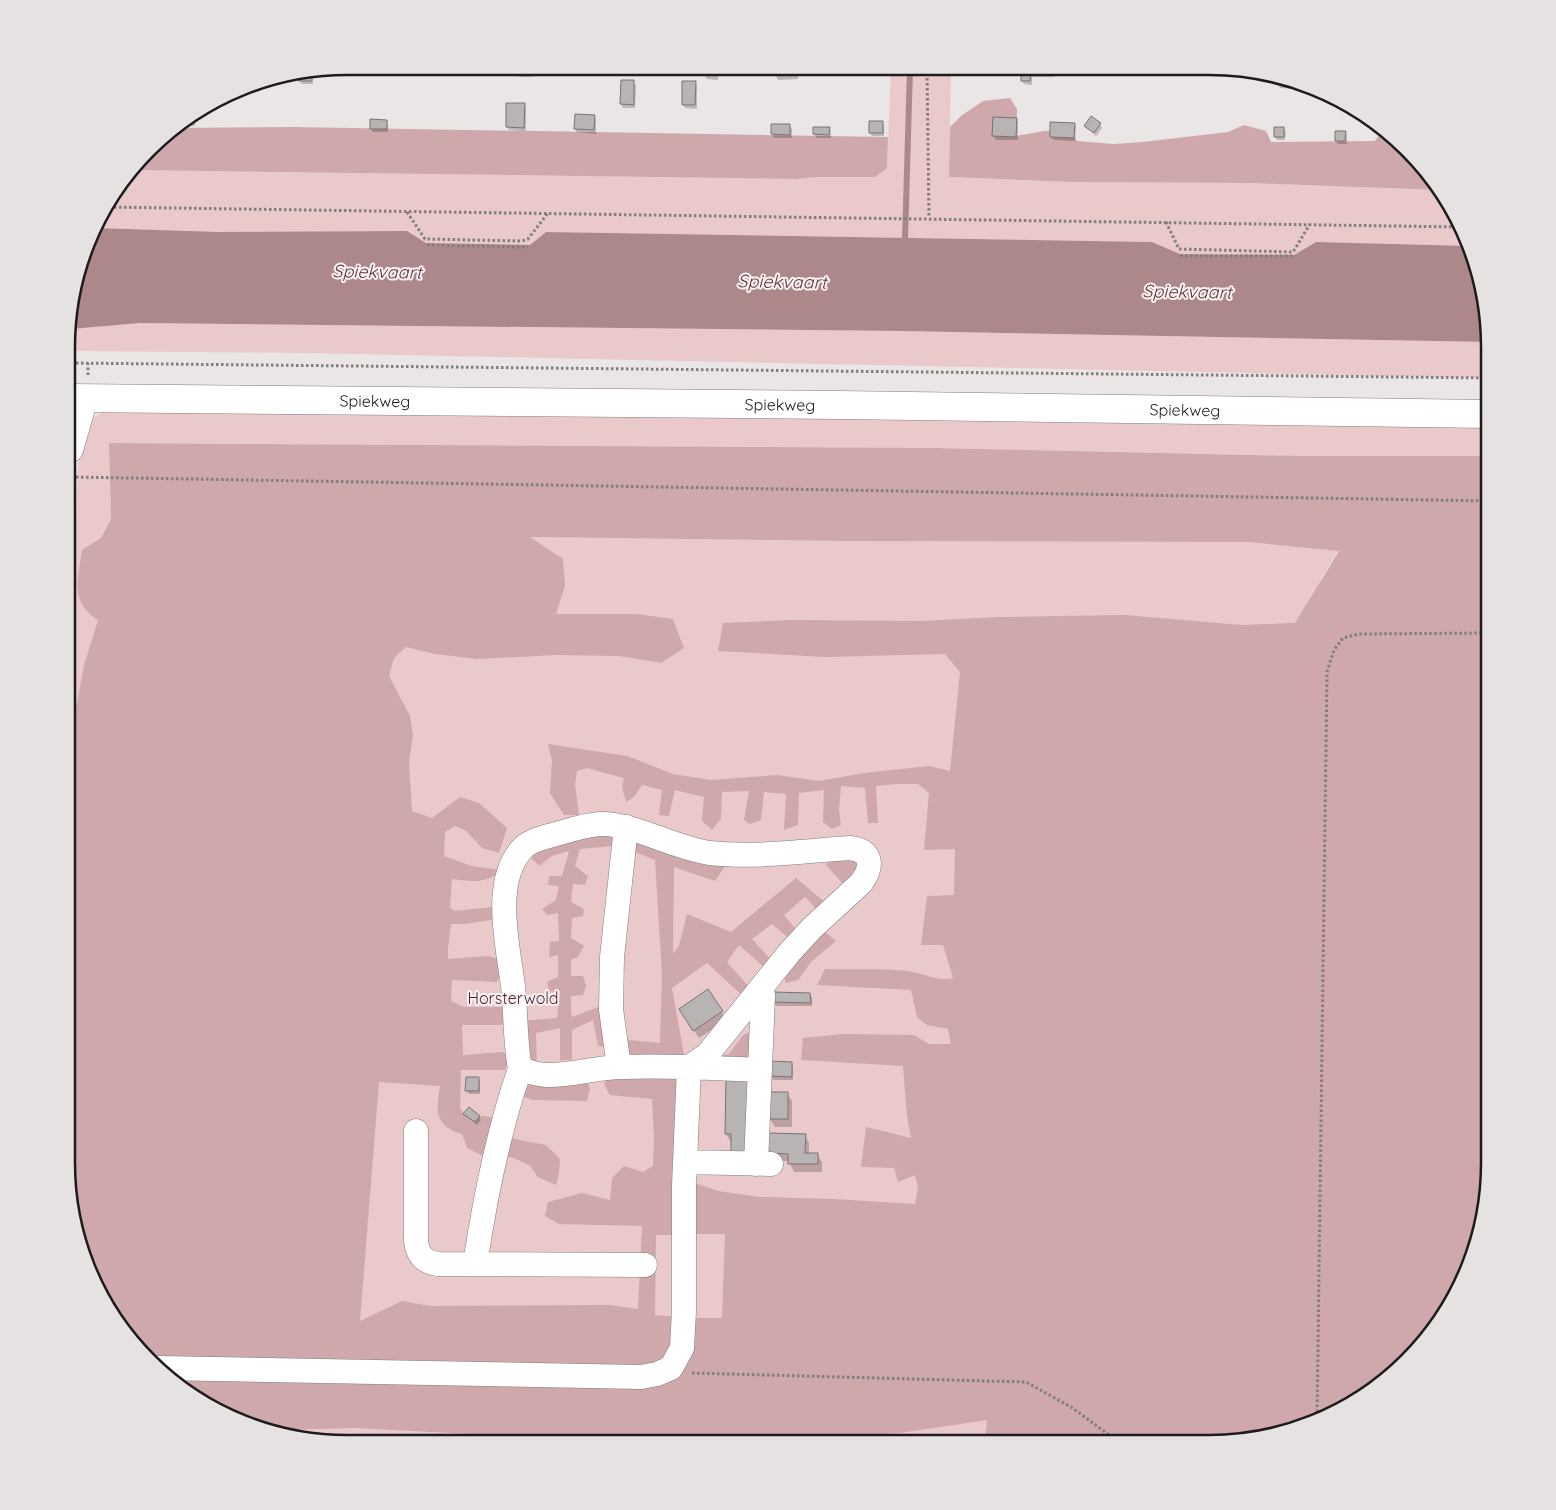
<svg xmlns="http://www.w3.org/2000/svg" width="1556" height="1510" font-family="Quicksand,sans-serif">
<style>
.green{fill:#eac9cb}
.forest{fill:#cea8ab}
.water{fill:#ac888b}
.shadow{fill:#0003}
.lines{fill:none;stroke-linecap:round;stroke-linejoin:round}
.stream{stroke:#ac888b;stroke-width:6}
.building{fill:#b9b4b4;stroke:#787373}
.minor-casing{stroke:#827d7d;stroke-width:25}
.major-casing{stroke:#827d7d;stroke-width:29}
.path{stroke:#827e7e;stroke-width:3;stroke-dasharray:2.5 2.5;stroke-linecap:butt}
.minor{stroke:#fff;stroke-width:24}
.major{stroke:#fff;stroke-width:28}
.labels{text-anchor:middle;stroke-width:4;stroke-linejoin:round;paint-order:stroke}
.street-label{font-size:16px;fill:#1d1b1b;stroke:#f8f3f3}
.park-label{font-size:16px;fill:#501f26;stroke:#f8f3f3}
.water-label{font-size:18px;font-style:italic;fill:#663239;stroke:#f8f3f3}
.rim{fill:none;stroke:#1d1b1b;stroke-width:2.5}
</style>
<rect width="100%" height="100%" fill="#ebe6e6"/>
<!-- green -->
<path class="green" d="M 891,68 L 951,68 L 949,177 L 1072,182 L 1248,183 L 1440,190 L 1468,240 L 1470,246 L 1316,242 L 1294,255 L 1180,254 L 1152,242 L 546,232 L 530,245 L 426,243 L 407,231 L 220,232 L 96,228 L 104,206 L 134,170 L 797,179 L 887,168 Z
M 140,323 L 901,331 L 1489,342 L 1489,378 L 305,353 L 71,351 L 71,329 Z
M 110,409 L 1489,425 L 1489,456 L 1300,456 L 934,448 L 109,443 L 111,519 L 101,538 L 554,554 L 529,537 L 843,541 L 1248,542 L 1339,550 L 1320,580 L 1489,1181 L 1461,1287 L 1432,1334 L 1380,1386 L 1316,1422 L 1227,1443 L 329,1443 L 223,1415 L 176,1386 L 124,1334 L 88,1270 L 67,1181 L 70,538 L 74,538 C 80,506 72,445 90,421 C 94,416 104,412 110,409 Z"/>
<!-- forest -->
<path class="forest" d="M 1010,98 L 1017,109 L 1016,136 L 1044,131 L 1070,130 L 1077,141 L 1113,144 L 1143,142 L 1228,132 L 1244,125 L 1266,131 L 1271,142 L 1375,141 L 1381,132 L 1432,176 L 1440,190 L 1248,183 L 1072,182 L 949,177 L 950,127 L 961,116 L 983,101 Z
M 293,127 L 888,137 L 887,168 L 875,177 L 815,177 L 797,179 L 134,170 L 162,136 L 176,128 Z
M 109,443 L 934,448 L 1300,456 L 1489,456 L 1489,1181 L 1461,1287 L 1432,1334 L 1380,1386 L 1316,1422 L 1227,1443 L 985,1443 L 987,1420 L 900,1433 L 827,1438 L 699,1436 L 510,1436 L 354,1428 L 279,1430 L 223,1415 L 176,1386 L 162,1372 L 653,1380 L 693,1318 L 722,1318 L 725,1234 L 689,1234 L 689,1181 L 718,1191 L 760,1197 L 834,1199 L 915,1204 L 918,1188 L 915,1175 L 898,1182 L 894,1168 L 861,1167 L 866,1127 L 911,1138 L 907,1116 L 903,1066 L 801,1060 L 803,1038 L 844,1034 L 914,1035 L 929,1044 L 951,1044 L 948,1029 L 927,1025 L 917,1017 L 911,990 L 817,985 L 825,969 C 852,970 880,968 907,971 C 923,973 938,982 953,978 L 943,945 L 921,945 L 927,896 L 954,895 L 955,849 L 924,850 L 929,793 L 918,784 L 896,784 L 876,786 L 878,823 L 868,823 L 865,788 L 841,786 L 839,810 L 841,825 L 832,829 L 823,822 L 824,790 L 799,793 L 798,825 L 784,830 L 786,794 L 764,792 L 761,820 L 750,824 L 744,820 L 749,791 L 722,792 L 721,819 L 712,830 L 702,821 L 704,797 L 675,790 L 669,816 L 659,815 L 662,790 L 642,785 L 634,797 L 626,802 L 622,787 L 624,778 L 587,768 L 577,771 L 575,784 L 579,815 L 564,815 L 550,793 L 552,760 L 548,744 L 627,756 L 673,774 L 711,780 L 777,775 L 819,781 L 864,773 L 929,766 L 950,771 L 960,672 L 945,654 L 825,657 L 718,651 L 723,623 L 792,620 L 921,621 L 999,617 L 1125,615 L 1242,625 L 1295,623 L 1339,551 L 1248,542 L 843,541 L 530,537 L 563,559 L 565,586 L 556,614 L 636,614 L 673,619 L 684,648 L 661,663 L 619,656 L 557,655 L 476,659 L 435,654 L 406,647 L 394,658 L 389,676 L 410,716 L 413,735 L 409,762 L 412,811 L 432,818 L 460,797 L 479,803 L 507,828 L 499,853 L 482,848 L 466,831 L 455,826 L 445,832 L 444,856 L 472,866 L 501,870 C 487,885 470,881 452,879 L 450,907 L 454,911 L 493,907 L 496,919 L 465,924 L 451,924 L 448,948 L 448,959 L 488,956 L 499,959 L 502,970 L 497,982 L 452,980 L 451,1001 L 464,1007 L 503,1007 L 507,1019 L 502,1025 L 462,1025 L 463,1055 L 503,1052 L 510,1057 L 505,1070 L 461,1070 L 460,1109 L 469,1118 L 484,1116 L 493,1118 L 487,1158 L 467,1148 L 462,1134 C 434,1125 436,1112 440,1086 L 379,1082 L 360,1321 L 402,1301 L 430,1306 L 610,1305 L 638,1309 L 642,1226 L 559,1224 L 545,1216 L 548,1202 L 582,1193 L 610,1200 L 612,1178 L 624,1166 L 643,1172 L 653,1166 L 654,1137 L 652,1099 L 610,1095 L 604,1084 L 610,1073 L 680,1075 L 677,1235 L 656,1235 L 655,1315 L 677,1317 L 677,1340 L 662,1365 L 371,1366 L 361,1359 L 153,1363 L 124,1334 L 88,1270 L 67,1181 L 69,775 L 73,768 L 74,719 L 84,665 L 98,620 C 69,601 78,580 82,550 L 101,538 L 111,519 Z
M 613,830 L 620,840 L 613,846 L 580,849 L 575,866 L 588,876 L 585,885 L 573,884 L 571,902 L 584,909 L 583,916 L 572,918 L 571,938 L 584,946 L 578,957 L 571,960 L 571,976 L 583,976 L 586,986 L 583,995 L 571,996 L 571,1011 L 572,1017 L 606,1004 L 611,1048 L 598,1046 L 593,1020 L 572,1030 L 572,1060 L 560,1060 L 560,1028 L 536,1033 L 537,1069 L 531,1067 L 520,1021 L 557,1018 L 560,991 L 549,992 L 547,982 L 558,977 L 558,955 L 549,957 L 550,942 L 559,941 L 558,913 L 547,915 L 542,909 L 556,900 L 559,886 L 548,885 L 549,876 L 562,876 L 569,851 L 552,856 L 539,866 L 526,852 Z
M 640,840 L 729,860 L 715,881 L 674,867 L 673,954 L 679,946 L 687,914 L 731,932 L 796,878 L 827,904 L 844,885 L 826,865 L 833,853 L 851,853 L 863,865 L 820,913 L 805,897 L 784,915 L 799,933 L 792,941 L 772,924 L 752,939 L 774,963 L 767,970 L 739,945 L 727,962 L 752,990 L 745,998 L 707,963 L 672,988 L 685,1060 L 632,1062 L 619,1039 L 660,1043 L 662,975 L 655,860 L 630,850 L 632,845 Z
M 819,927 L 836,941 L 812,961 L 798,980 L 786,983 L 781,969 Z
M 755,1029 L 753,1059 L 712,1056 L 729,1054 L 743,1035 Z
M 585,1076 L 590,1089 L 587,1101 L 533,1100 L 522,1096 L 532,1079 Z
M 504,1137 L 546,1145 L 560,1159 L 559,1173 L 556,1185 L 538,1177 L 530,1166 L 514,1158 L 500,1155 Z"/>
<!-- water -->
<path class="water" d="M 96,228 L 220,232 L 407,231 L 426,243 L 530,245 L 546,232 L 1152,242 L 1180,254 L 1294,255 L 1316,242 L 1470,246 L 1489,329 L 1489,342 L 901,331 L 140,323 L 71,329 L 72,293 Z"/>
<!-- shadow -->
<path class="shadow" d="M 462,67 L 481,67 L 481,69 L 464,69 Z
M 515,67 L 563,67 L 563,72 L 541,71 L 539,68 L 533,68 L 533,77 L 519,77 Z
M 572,67 L 580,67 L 581,76 L 574,75 Z
M 678,67 L 690,67 L 690,69 L 679,69 Z
M 702,67 L 798,67 L 798,79 L 778,80 L 773,70 L 718,68 L 718,80 L 707,79 L 702,71 Z
M 832,68 L 847,68 L 846,74 L 836,74 Z
M 862,68 L 880,68 L 880,74 L 866,74 Z
M 974,68 L 998,68 L 997,69 Z
M 1022,68 L 1054,68 L 1054,77 L 1032,77 L 1032,85 L 1024,84 L 1022,81 Z
M 1160,68 L 1181,68 L 1181,72 L 1161,71 Z
M 1220,69 L 1245,69 L 1257,72 L 1242,72 L 1242,75 L 1233,75 L 1230,71 L 1221,71 Z
M 312,72 L 313,84 L 302,84 L 300,81 L 300,74 Z
M 1276,79 L 1293,85 L 1293,89 L 1280,88 Z
M 633,82 L 636,85 L 635,108 L 623,108 L 621,104 Z
M 695,82 L 697,86 L 697,109 L 685,108 L 683,105 Z
M 249,86 L 249,90 L 242,90 Z
M 524,104 L 526,108 L 526,131 L 509,130 L 507,127 Z
M 594,116 L 596,120 L 596,134 L 577,132 L 575,129 Z
M 195,117 L 195,126 L 184,126 L 183,124 Z
M 1016,119 L 1018,122 L 1018,140 L 996,140 L 994,136 Z
M 386,121 L 388,125 L 388,132 L 373,132 L 371,128 Z
M 882,122 L 884,126 L 884,136 L 872,136 L 870,132 Z
M 1074,124 L 1076,127 L 1075,141 L 1054,140 L 1051,137 Z
M 1100,124 L 1102,128 L 1096,136 L 1086,126 Z
M 772,125 L 790,125 L 792,129 L 792,138 L 774,138 L 772,134 Z
M 814,128 L 829,128 L 831,132 L 831,138 L 816,138 L 814,134 Z
M 1284,128 L 1286,132 L 1285,140 L 1277,140 L 1275,136 Z
M 1345,132 L 1347,136 L 1347,144 L 1338,144 L 1336,141 Z
M 708,991 L 727,1020 L 699,1038 L 685,1017 Z
M 810,994 L 812,998 L 812,1006 L 776,1006 L 774,1002 Z
M 791,1063 L 793,1066 L 793,1080 L 773,1080 L 771,1076 Z
M 727,1077 L 737,1160 L 731,1142 L 726,1134 Z
M 478,1078 L 480,1082 L 480,1094 L 469,1094 L 467,1091 Z
M 787,1093 L 792,1101 L 792,1127 L 775,1127 L 770,1119 Z
M 465,1114 L 479,1117 L 481,1120 L 477,1125 Z
M 805,1135 L 809,1143 L 809,1154 L 817,1154 L 822,1162 L 822,1172 L 794,1172 L 789,1161 L 774,1161 L 769,1153 Z"/>
<g class="lines">
<!-- stream -->
<path class="stream" d="M 905,239 L 910,68"/>
</g>
<!-- building -->
<path class="building" d="M 514,67 L 529,67 L 529,69 L 514,69 Z
M 571,67 L 580,67 L 580,72 L 571,72 Z
M 701,67 L 714,67 L 714,72 L 701,72 Z
M 772,67 L 794,67 L 794,72 L 772,72 Z
M 1021,68 L 1050,68 L 1030,69 Z
M 1021,69 L 1031,69 L 1030,81 L 1021,81 Z
M 312,72 L 312,81 L 299,81 L 299,74 Z
M 621,80 L 634,80 L 634,105 L 620,104 Z
M 682,81 L 696,81 L 695,105 L 682,105 Z
M 506,103 L 525,103 L 524,128 L 506,127 Z
M 575,114 L 595,115 L 594,130 L 574,129 Z
M 1091,116 L 1101,123 L 1094,133 L 1084,126 Z
M 993,117 L 1017,118 L 1016,137 L 992,136 Z
M 194,118 L 193,123 L 184,123 Z
M 370,119 L 387,120 L 387,129 L 370,129 Z
M 869,121 L 883,121 L 883,133 L 869,133 Z
M 1050,122 L 1075,123 L 1074,138 L 1050,137 Z
M 771,124 L 790,124 L 790,135 L 771,134 Z
M 813,127 L 830,127 L 829,135 L 813,134 Z
M 1274,127 L 1284,127 L 1284,137 L 1274,137 Z
M 1335,131 L 1346,131 L 1345,141 L 1335,141 Z
M 708,989 L 723,1011 L 693,1031 L 679,1009 Z
M 773,992 L 810,993 L 811,1003 L 773,1002 Z
M 770,1061 L 792,1062 L 792,1077 L 770,1076 Z
M 726,1076 L 748,1076 L 747,1153 L 731,1153 L 731,1134 L 725,1134 Z
M 466,1077 L 479,1077 L 479,1091 L 465,1091 Z
M 770,1092 L 788,1092 L 788,1119 L 769,1119 Z
M 469,1107 L 480,1116 L 475,1122 L 463,1114 Z
M 768,1133 L 806,1134 L 805,1153 L 818,1153 L 818,1164 L 788,1164 L 788,1154 L 768,1153 Z"/>
<g class="lines">
<!-- minor casing -->
<g class="minor-casing">
<path id="minor" d="M 71,450 L 86,398
M 619,1067 L 611,1009 L 612,957 L 626,827
M 416,1131 L 416,1241 C 418,1256 424,1262 438,1264 L 645,1265
M 685,1162 L 771,1164
M 756,1164 L 763,995 L 761,988
M 475,1264 C 485,1198 498,1132 520,1069
M 158,1368 L 641,1377 L 657,1374 L 671,1368 L 682,1348 L 684,1311 L 684,1186 L 689,1067 L 707,1055 L 789,953 L 812,928 L 861,883 C 873,867 873,851 850,848 C 804,851 755,858 710,853 C 673,848 634,823 600,824 C 585,825 570,830 556,834 C 546,837 531,840 524,847 C 491,879 508,946 513,986 C 516,1014 515,1042 520,1069 C 528,1071 537,1075 546,1075 C 571,1076 596,1067 622,1067 C 668,1065 714,1068 760,1070"/>
</g>
<!-- major casing -->
<g class="major-casing">
<g id="major">
<path id="s1" d="M 71,398 L 840,405 L 1489,414"/>
</g>
</g>
<!-- path -->
<path class="path" d="M 927,68 L 929,218
M 104,207 L 1461,227
M 407,212 L 425,239 L 522,241 L 528,239 L 548,213
M 1166,222 L 1179,249 L 1293,252 L 1310,224
M 427,245 L 528,247
M 1180,256 L 1294,256
M 71,363 L 1489,378
M 88,375 L 88,363
M 71,477 L 1489,501
M 692,1373 L 1026,1382 L 1071,1407 L 1120,1443
M 1317,1422 L 1327,672 L 1334,650 L 1343,638 L 1359,634 L 1489,633"/>
<!-- minor -->
<use href="#minor" class="minor"/>
<!-- major -->
<use href="#major" class="major"/>
</g>
<g class="labels">
<!-- street labels -->
<g class="street-label">
<text dy="6" stroke="none"><textPath href="#s1" startOffset="304">Spiekweg</textPath></text>
<text dy="6" stroke="none"><textPath href="#s1" startOffset="709">Spiekweg</textPath></text>
<text dy="6" stroke="none"><textPath href="#s1" startOffset="1114">Spiekweg</textPath></text>
</g>
<!-- park labels -->
<g class="park-label">
<text x="513" y="1004">Horsterwold</text>
</g>
<!-- water labels -->
<g class="water-label">
<text transform="translate(377 272) rotate(1)" y="6">Spiekvaart</text>
<text transform="translate(782 282) rotate(1)" y="6">Spiekvaart</text>
<text transform="translate(1187 292) rotate(1)" y="6">Spiekvaart</text>
</g>
</g>
<!-- crop -->
<path d="M0 0H1556V1510H0ZM347 75H1209A272 272 0 0 1 1481 347V1163A272 272 0 0 1 1209 1435H347A272 272 0 0 1 75 1163V347A272 272 0 0 1 347 75Z" fill="#e6e2e2" fill-rule="evenodd"/>
<path class="rim" d="M347 75H1209A272 272 0 0 1 1481 347V1163A272 272 0 0 1 1209 1435H347A272 272 0 0 1 75 1163V347A272 272 0 0 1 347 75Z"/>
</svg>
